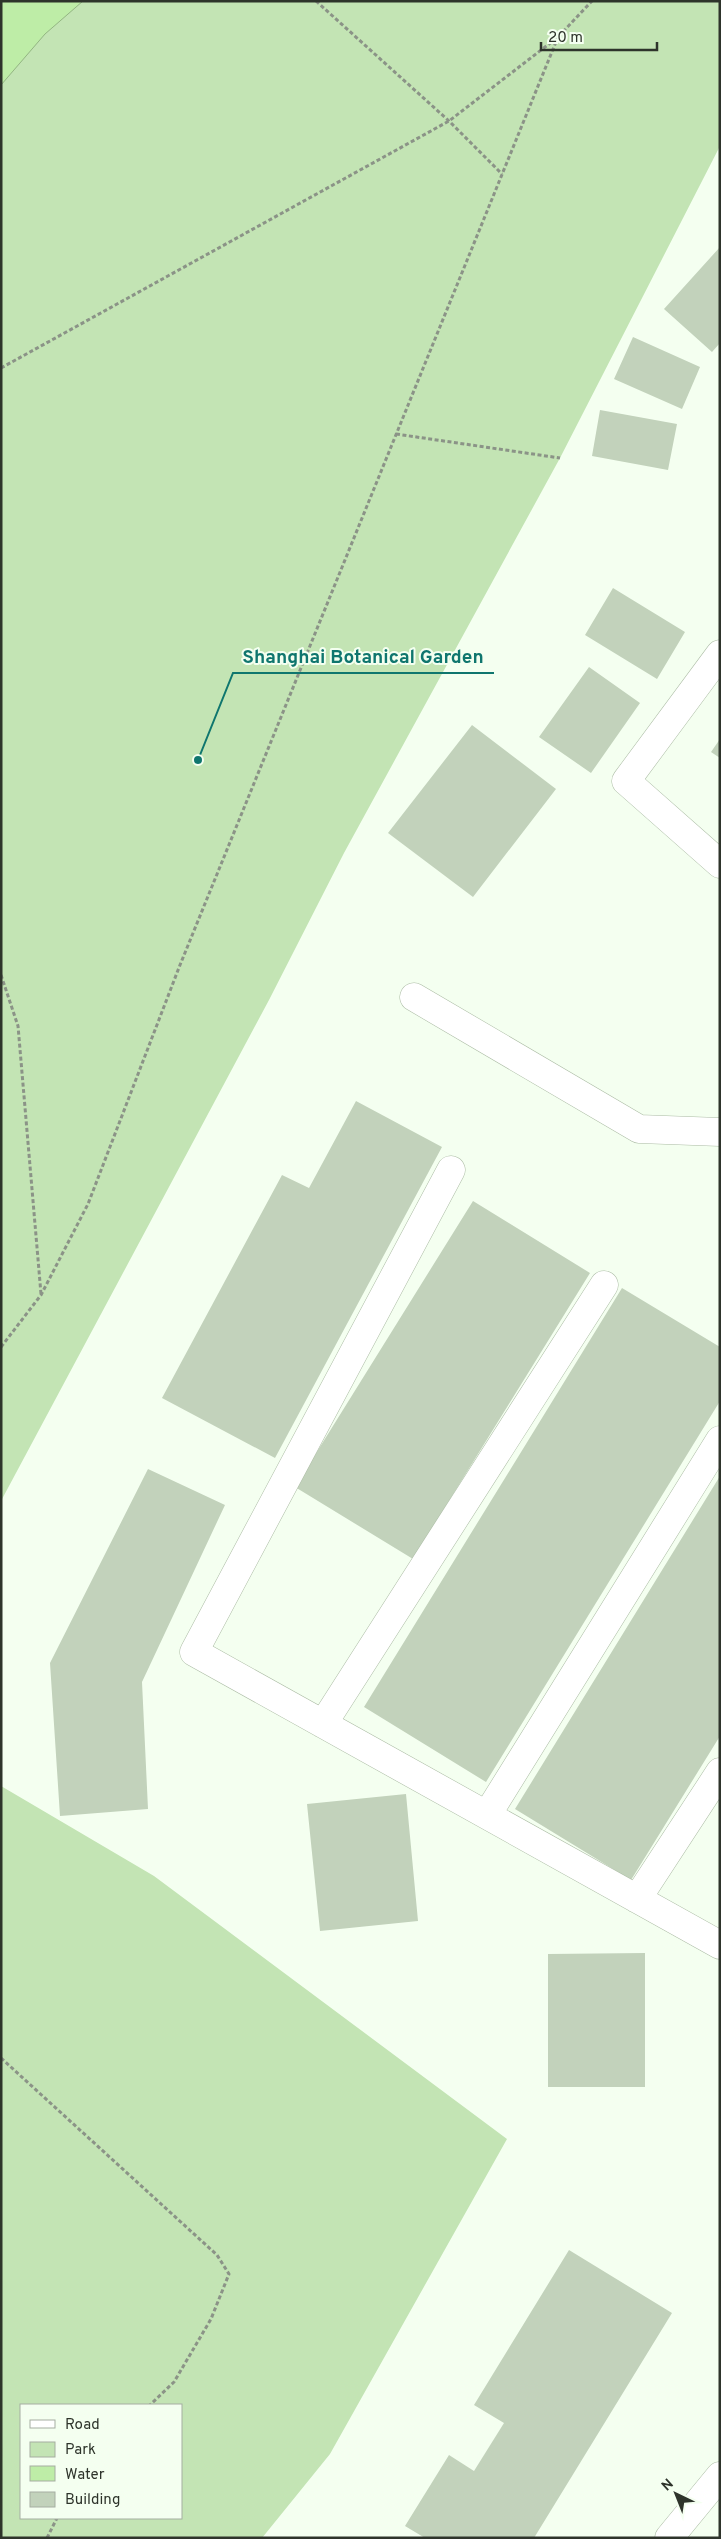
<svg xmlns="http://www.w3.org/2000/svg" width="721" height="2539" font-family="Overpass,sans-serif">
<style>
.green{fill:#c3e4b4;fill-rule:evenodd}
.water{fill:#beeda7;stroke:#93b682}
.building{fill:#c2d2bb}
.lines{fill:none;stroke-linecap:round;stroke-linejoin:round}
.minor-casing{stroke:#acbca5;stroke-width:29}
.path{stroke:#8b9387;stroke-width:3;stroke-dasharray:4 2.5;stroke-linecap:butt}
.minor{stroke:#fff;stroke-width:28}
.leader{fill:none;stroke:#0f766e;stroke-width:2}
.callout-dot{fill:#0f766e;stroke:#f4fff0;stroke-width:2}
.callout-label{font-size:19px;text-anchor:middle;font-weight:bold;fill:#0f766e;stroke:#f4fff0;stroke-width:4;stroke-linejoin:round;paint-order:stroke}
</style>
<rect width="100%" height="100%" fill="#f4fff0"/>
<!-- green -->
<path class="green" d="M 1,1 L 720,1 L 720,146 L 560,458 L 344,853 L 269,1000 L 1,1501 Z
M 1,1786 L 154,1876 L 507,2139 L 330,2454 L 262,2538 L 1,2538 ZM 21,2405 L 181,2405 L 181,2518 L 21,2518 Z"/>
<!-- water -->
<path class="water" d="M 1,1 L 83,1 L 45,34 L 1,85 Z"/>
<!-- building -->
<path class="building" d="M 720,247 L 720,343 L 712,352 L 664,309 Z
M 633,337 L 700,367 L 682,409 L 614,379 Z
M 600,410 L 677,424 L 668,470 L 592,456 Z
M 613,588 L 685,632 L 657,679 L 585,635 Z
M 589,667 L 640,703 L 591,773 L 539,737 Z
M 472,725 L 556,789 L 473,897 L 388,833 Z
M 720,739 L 720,758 L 711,752 Z
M 356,1101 L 442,1147 L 275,1458 L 162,1398 L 282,1175 L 309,1188 Z
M 473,1201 L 590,1273 L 413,1559 L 295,1487 Z
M 622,1288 L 720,1347 L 720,1401 L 486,1782 L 364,1707 Z
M 148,1469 L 225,1505 L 142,1682 L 148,1809 L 60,1816 L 50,1663 Z
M 720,1476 L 720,1736 L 631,1880 L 515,1809 Z
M 406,1794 L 418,1921 L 320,1931 L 307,1804 Z
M 645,1953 L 645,2087 L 548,2087 L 548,1954 Z
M 569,2250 L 672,2313 L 534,2538 L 425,2538 L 405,2526 L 449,2455 L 474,2471 L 504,2423 L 474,2405 Z"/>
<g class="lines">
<!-- minor casing -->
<g class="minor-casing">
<path id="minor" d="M 720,654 L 626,781 L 720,864
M 414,997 L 639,1129 L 720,1132
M 451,1170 L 194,1652 L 720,1945
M 323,1724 L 604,1285
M 487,1815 L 720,1440
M 637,1899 L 720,1772
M 669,2538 L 720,2476"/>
</g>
<!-- path -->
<path class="path" d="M 316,1 L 449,121 L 502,174
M 1,368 L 449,121 L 558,37 L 592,1
M 396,434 L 560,458
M 1,975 L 18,1026 L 41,1294
M 1,1347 L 41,1295 L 88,1204 L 180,965 L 558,37
M 1,2058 L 217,2255 L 229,2274 L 211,2319 L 174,2382 L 150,2405
M 47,2538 L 57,2518"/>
<!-- minor -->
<use href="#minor" class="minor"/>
</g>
<!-- callouts -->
<path class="leader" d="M198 760L233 673H494"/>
<circle class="callout-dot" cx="198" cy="760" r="5"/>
<g class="callout-label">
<text x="363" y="663">Shanghai Botanical Garden</text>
</g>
<!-- border -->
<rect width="721" height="2539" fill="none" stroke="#2e342b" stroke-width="5"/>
<!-- legend -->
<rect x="20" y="2404" width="162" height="115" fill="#f4fff0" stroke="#a5aea1"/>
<rect x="30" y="2420" width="25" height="8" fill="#ffffff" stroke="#a5aea1"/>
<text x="65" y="2429" font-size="15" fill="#2e342b">Road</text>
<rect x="30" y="2442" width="25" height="15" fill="#c3e4b4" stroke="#a5aea1"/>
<text x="65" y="2454" font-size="15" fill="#2e342b">Park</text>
<rect x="30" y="2466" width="25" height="15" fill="#beeda7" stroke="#a5aea1"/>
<text x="65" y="2479" font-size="15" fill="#2e342b">Water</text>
<rect x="30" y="2492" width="25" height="15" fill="#c2d2bb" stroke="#a5aea1"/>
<text x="65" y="2504" font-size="15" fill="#2e342b">Building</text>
<!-- north arrow -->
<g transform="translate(676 2494) rotate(317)" stroke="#f4fff0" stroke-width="4" paint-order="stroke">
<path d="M0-4L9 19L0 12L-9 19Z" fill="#2e342b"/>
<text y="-8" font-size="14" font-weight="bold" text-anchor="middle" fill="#2e342b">N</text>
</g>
<!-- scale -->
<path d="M541 42v8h116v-8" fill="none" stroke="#2e342b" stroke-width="2.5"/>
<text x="548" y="42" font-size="15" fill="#2e342b" stroke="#f4fff0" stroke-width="4" paint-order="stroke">20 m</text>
</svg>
